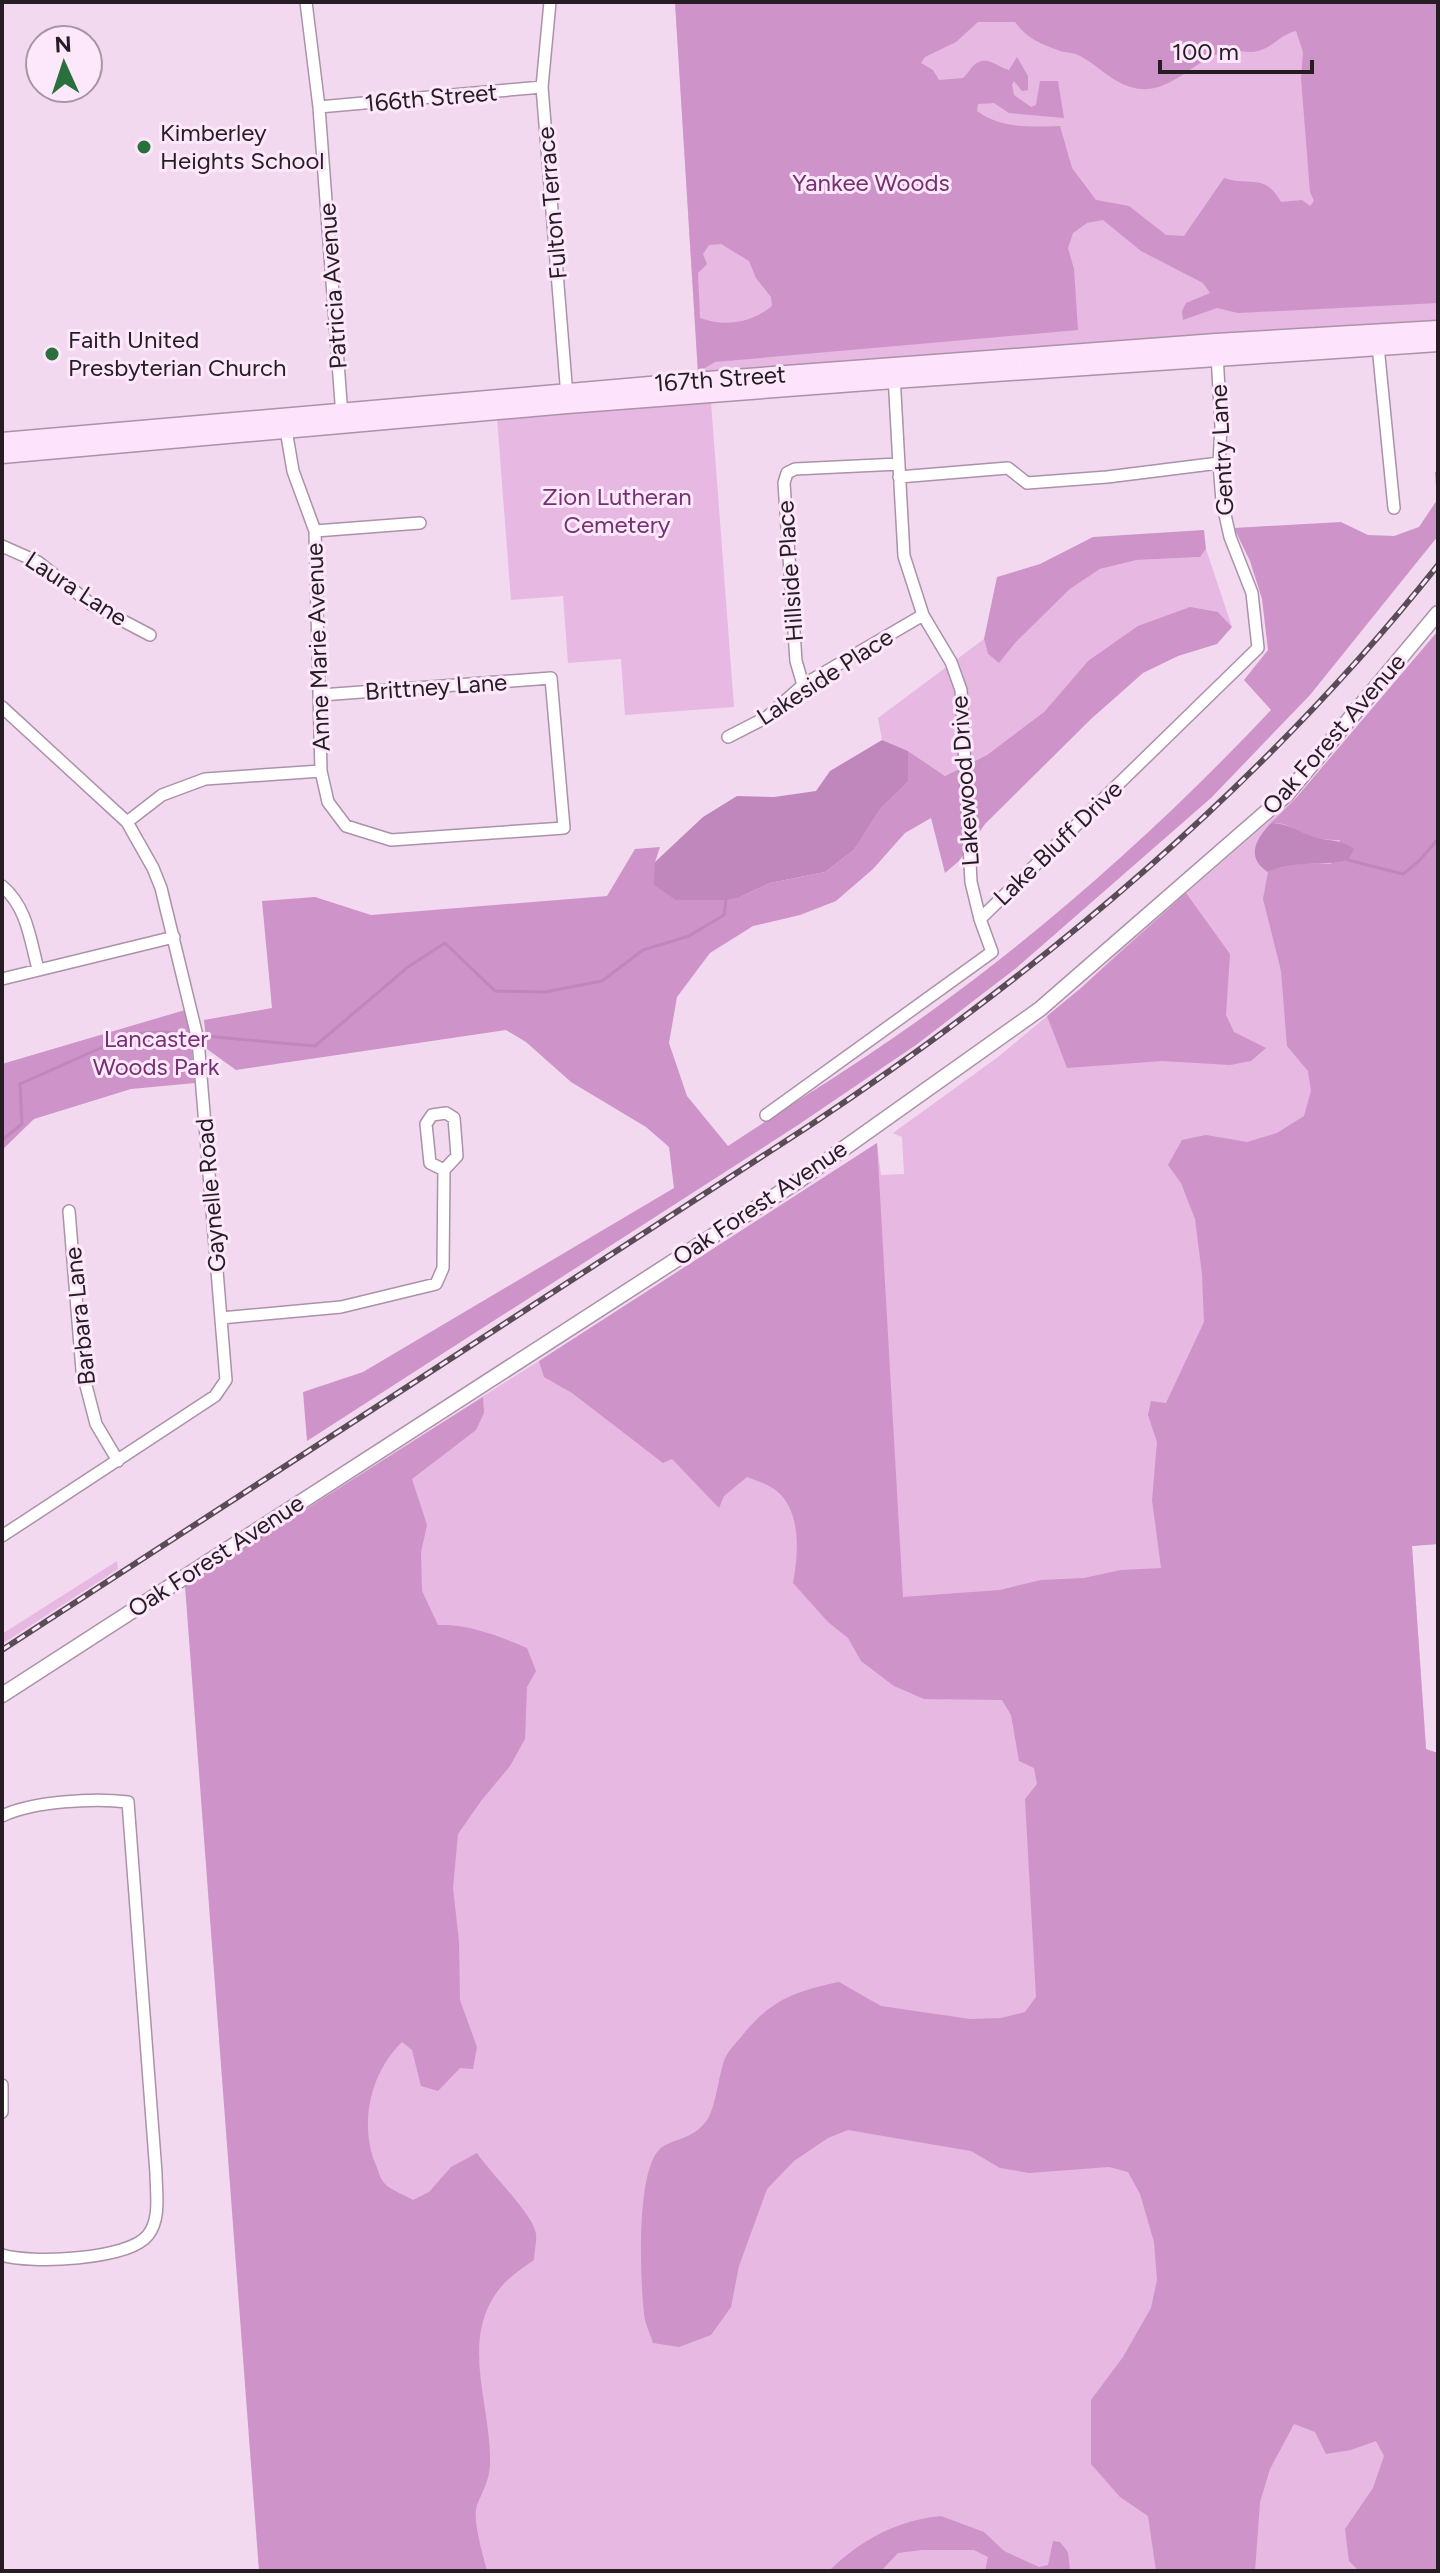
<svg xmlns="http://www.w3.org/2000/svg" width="1440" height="2573" font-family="Figtree,sans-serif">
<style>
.green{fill:#e6b8e2}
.forest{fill:#ce93c9;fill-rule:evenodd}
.water{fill:#c087bc}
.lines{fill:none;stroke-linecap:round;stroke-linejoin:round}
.stream{stroke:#c087bc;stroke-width:3}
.minor-casing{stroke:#ab92a8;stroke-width:14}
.tertiary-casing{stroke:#ab92a8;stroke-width:17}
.secondary-casing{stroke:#ab92a8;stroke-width:19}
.minor{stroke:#fff;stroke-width:11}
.tertiary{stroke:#fff;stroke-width:14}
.secondary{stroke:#fee3fc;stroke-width:16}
.rail-casing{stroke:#594c57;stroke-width:6}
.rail{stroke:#fde8fb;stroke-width:3;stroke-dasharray:9;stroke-linecap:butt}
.poi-dot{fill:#2a703d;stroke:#fde8fb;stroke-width:3}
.labels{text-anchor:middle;stroke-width:6;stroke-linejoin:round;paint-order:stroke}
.street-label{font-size:24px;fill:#251c24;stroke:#fde8fb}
.poi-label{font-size:24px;fill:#251c24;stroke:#fde8fb;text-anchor:start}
.park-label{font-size:24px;fill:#743071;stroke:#fde8fb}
</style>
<rect width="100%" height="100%" fill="#f3d9f0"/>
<!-- green -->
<path class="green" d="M 675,2 L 1438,2 L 1438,324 L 698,375 Z
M 711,402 L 734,707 L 625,715 L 621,659 L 568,663 L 563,596 L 511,600 L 497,418 Z
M 1206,549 L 1232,627 L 1218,612 L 1088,661 L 1044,712 L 987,755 L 945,776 L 908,751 L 882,740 L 878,718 L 984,639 L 988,654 L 999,663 L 1016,642 L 1070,589 L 1100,569 L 1137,560 L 1199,557 Z
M 1438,631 L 1438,1544 L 1412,1546 L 1438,1919 L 1438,2571 L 268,2571 L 202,1574 L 539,1361 L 877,1143 L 881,1175 L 904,1174 L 902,1137 L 893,1133 L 998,1057 L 1081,988 L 1121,950 L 1296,798 Z
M 117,1561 L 118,1569 L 2,1644 L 2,1634 Z"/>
<!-- forest -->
<path class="forest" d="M 675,2 L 1438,2 L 1438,303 L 1238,313 L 1217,308 L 1183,320 L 1182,311 L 1186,303 L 1210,293 L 1203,283 L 1141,251 L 1103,220 L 1087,223 L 1073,233 L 1068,248 L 1074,269 L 1078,330 L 715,362 L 698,372 ZM 978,22 L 1015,22 C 1028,40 1040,43 1060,51 C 1066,53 1072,52 1078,55 C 1097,64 1110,81 1131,87 C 1168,99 1194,58 1227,51 C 1237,49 1248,54 1258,51 C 1272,48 1281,34 1296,31 L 1303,52 L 1301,78 L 1310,192 L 1314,201 L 1310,206 L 1302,200 L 1281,202 C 1264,172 1251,187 1224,178 L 1184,236 L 1166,235 L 1129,206 L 1096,200 L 1072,168 L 1060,126 C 1032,127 1001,129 977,111 L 978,104 L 994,103 L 1009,113 L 1064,118 L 1058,81 L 1040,81 L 1036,105 L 1031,107 L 1014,95 L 1012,85 L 1014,81 L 1022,91 L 1028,90 L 1028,76 L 1017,57 L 1009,70 C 998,68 989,56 977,63 C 971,66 969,73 963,78 L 939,80 L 933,70 L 921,63 L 925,57 L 956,42 ZM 721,244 L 749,261 L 756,278 L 771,297 L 772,306 C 751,323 725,327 700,318 L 698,273 L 707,264 L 703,254 L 709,245 Z
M 1435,472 L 1438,472 L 1438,536 L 1310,695 L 1211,798 L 1015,969 L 916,1045 L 798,1125 L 307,1441 L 303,1392 L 363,1372 L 674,1188 L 669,1147 L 646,1127 L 571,1082 L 526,1042 L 506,1030 L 236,1070 L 207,1049 L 204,1020 L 272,1008 L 262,901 L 315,897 L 371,915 L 607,896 L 635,849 L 660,847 L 655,862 L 740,897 L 770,883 L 825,872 L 854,850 L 881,808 L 908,782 L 908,751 L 945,776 L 987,755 L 1044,712 L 1088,661 L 1138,626 L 1190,607 L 1218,612 L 1232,627 L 1217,644 L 1178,656 L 1143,673 L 1091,719 L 985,824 L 959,861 L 945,873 L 931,818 L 905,833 L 873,869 L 836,901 L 800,915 L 753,926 L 710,953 L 677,997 L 669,1043 L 687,1096 L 728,1146 C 784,1109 841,1074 896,1036 C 1032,942 1158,830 1271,710 L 1244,680 L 1268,650 L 1262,599 L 1250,561 L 1234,528 L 1341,522 L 1368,535 L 1394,536 L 1419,527 L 1437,500 Z
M 1204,530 L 1206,549 L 1200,557 L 1137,560 L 1100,569 L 1070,589 L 1016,642 L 999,663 L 988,654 L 984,639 L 997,577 L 1040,564 L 1093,537 Z
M 1438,631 L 1438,1544 L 1412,1546 L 1426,1749 L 1438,1753 L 1438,2571 L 1359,2571 L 1349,2561 L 1345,2529 L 1373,2488 L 1384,2456 L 1376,2441 L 1351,2450 L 1326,2454 L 1315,2432 L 1294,2424 L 1270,2469 L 1260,2502 L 1255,2571 L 1156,2571 L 1148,2516 L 1120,2497 L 1091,2464 L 1091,2400 L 1123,2357 L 1151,2308 L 1157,2280 L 1154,2242 L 1140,2194 L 1128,2172 L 1109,2167 L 1029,2173 L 1000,2168 L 971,2151 L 848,2130 L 828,2138 L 794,2161 L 767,2189 L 739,2266 L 731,2307 L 711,2335 L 679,2347 L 653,2343 C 651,2336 647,2328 645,2320 C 640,2288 635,2168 661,2148 C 674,2138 693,2140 707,2120 C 716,2107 718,2078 724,2061 C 727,2052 735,2044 741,2037 C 769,2001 795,1991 839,1982 L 881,2006 L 970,2019 L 1001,2018 L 1025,2012 L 1036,1997 L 1025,1799 L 1037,1784 L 1034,1768 L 1019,1761 L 1011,1715 L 1002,1700 L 924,1699 L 894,1686 L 861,1661 L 848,1638 L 828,1622 L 793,1583 C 799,1552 802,1505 771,1487 C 764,1483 755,1480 747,1477 L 724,1496 L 719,1508 L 672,1459 L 663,1463 L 572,1393 L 544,1377 L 539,1361 L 877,1143 L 903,1597 L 1000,1590 L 1041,1580 L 1084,1578 L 1121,1570 L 1161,1568 L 1152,1500 L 1157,1442 L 1148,1415 L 1151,1401 L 1166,1403 L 1204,1322 L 1202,1274 L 1195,1219 L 1181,1183 L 1168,1165 L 1182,1140 L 1206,1135 L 1247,1142 L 1277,1133 L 1304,1116 L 1311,1091 L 1308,1071 L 1287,1046 L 1281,971 L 1263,899 L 1268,872 C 1290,862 1308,863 1331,864 L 1340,840 C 1327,840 1314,839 1301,833 C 1287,826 1288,823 1271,823 L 1296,798 Z
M 1186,893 L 1230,954 L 1226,1015 L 1234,1032 L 1266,1048 L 1251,1061 L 1230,1065 L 1162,1061 L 1067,1068 L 1047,1016 L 1081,988 Z
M 185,1010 L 190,1030 L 195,1083 L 131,1089 L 34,1119 L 2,1150 L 2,1064 Z
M 483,1397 L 484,1413 L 476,1430 L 412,1479 L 427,1525 L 421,1552 L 422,1591 L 438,1625 C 470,1624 498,1636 527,1648 L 536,1671 L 527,1687 L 525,1739 L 510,1766 L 481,1801 L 458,1834 L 453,1888 L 459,1942 L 460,2000 L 477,2047 L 473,2069 L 460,2068 L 438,2091 L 421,2086 L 412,2050 L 402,2042 C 371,2072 359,2122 375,2163 C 378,2169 380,2180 386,2185 C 393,2191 405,2195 413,2200 L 429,2192 L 451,2167 L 477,2153 C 490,2173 534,2215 536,2234 C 537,2242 534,2252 534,2260 C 521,2269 506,2279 497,2292 C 460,2343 492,2408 490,2465 C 489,2481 483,2490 477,2505 C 472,2520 483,2555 487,2571 L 259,2571 L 185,1586 Z
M 941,2516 L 984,2532 L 1004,2551 L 1039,2567 L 1048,2565 L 1053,2541 L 1060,2542 L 1068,2552 L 1070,2571 L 985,2571 L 988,2557 L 974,2550 L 922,2550 L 898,2553 L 881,2571 L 829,2571 C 859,2541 897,2520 941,2516 Z"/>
<!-- water -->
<path class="water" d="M 882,740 L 908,751 L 908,782 L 881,808 L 854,850 L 825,872 L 770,883 L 740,897 L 726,900 L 676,900 L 654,885 L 655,862 L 703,817 L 737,796 L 774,797 L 816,791 L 830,771 Z
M 1271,823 C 1292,824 1298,833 1318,838 C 1334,842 1339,839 1354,849 L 1348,860 C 1319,867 1297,859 1268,872 C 1245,857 1256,839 1271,823 Z"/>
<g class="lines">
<!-- stream -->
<path class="stream" d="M 1348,860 L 1403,874 L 1419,861 L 1438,839
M 205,1036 L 315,1046 L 408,967 L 445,943 L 495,991 L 545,992 L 602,981 L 643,950 L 689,936 L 724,915 L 726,900
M 2,1140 L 22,1124 L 20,1084 L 132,1034 L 163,1032 L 188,1034"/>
<!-- minor casing -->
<g class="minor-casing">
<path id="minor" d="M 306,2 L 319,107 L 342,416
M 550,2 L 542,87 L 567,396
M 319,107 L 542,87
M 1378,346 L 1394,508
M 285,424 L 293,471 L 315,531 L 321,771 L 328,802 L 346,826 L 391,840 L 564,828 L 551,678 L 321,695
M 899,477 L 1008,468 L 1027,483 L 1107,477 L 1219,463
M 315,531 L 420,523
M 2,546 L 38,562 L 91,604 L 150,635
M 803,685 L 796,661 L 784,483 L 787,473 L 795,469 L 899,464
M 2,707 L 127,822 L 153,868 L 161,888 L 198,1040 L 226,1380 L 215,1396 L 2,1536
M 728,737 L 767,717 L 803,685 L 923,615
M 127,822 L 162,795 L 205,779 L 321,771
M 2,886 C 27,907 30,939 38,969
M 980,919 L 1258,648 L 1252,593 L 1230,537 L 1222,501 L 1219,463 L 1221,426 L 1217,354
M 2,979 L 174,937
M 766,1115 L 992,952 L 980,919 L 971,882 L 961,690 L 951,662 L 923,615 L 904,556 L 894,375
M 69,1211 L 82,1370 L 96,1424 L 118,1461
M 221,1318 L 341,1307 L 436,1284 L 443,1268 L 444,1170 L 457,1156 L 454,1118 L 446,1113 L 432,1115 L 426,1124 L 430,1163 L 444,1170
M 2,1816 C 33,1801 94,1798 128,1802 L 156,2173 C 156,2192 161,2219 148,2235 C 129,2260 30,2264 2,2255
M 2,2085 L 2,2112"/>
</g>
<!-- tertiary casing -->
<g class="tertiary-casing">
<path id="tertiary" d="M 2,1695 L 798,1181 L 1040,1009 L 1287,794 L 1438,613"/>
</g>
<!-- secondary casing -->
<g class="secondary-casing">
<path id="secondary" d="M 2,441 L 707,380 L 1216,342 L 1438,329
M 2,455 L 567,405 L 894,380 L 1438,343"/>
</g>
<!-- minor -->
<use href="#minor" class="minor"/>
<!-- tertiary -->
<use href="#tertiary" class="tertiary"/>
<!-- secondary -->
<use href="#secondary" class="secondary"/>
<!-- rail casing -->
<g class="rail-casing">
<path id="rail" d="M 2,1650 L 812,1124 C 1046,968 1263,785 1438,565"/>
</g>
<!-- rail -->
<use href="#rail" class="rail"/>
</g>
<!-- markers -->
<g class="poi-dot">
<circle cx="144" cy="147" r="8"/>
<circle cx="52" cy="354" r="8"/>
</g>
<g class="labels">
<!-- street labels -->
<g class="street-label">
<text transform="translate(431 98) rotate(-5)" y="8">166th Street</text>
<text transform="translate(552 203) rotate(-95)" y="8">Fulton Terrace</text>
<text transform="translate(333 286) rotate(-94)" y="8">Patricia Avenue</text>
<text transform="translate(720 379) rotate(-4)" y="8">167th Street</text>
<text transform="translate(1222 450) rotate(-93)" y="8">Gentry Lane</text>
<text transform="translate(790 571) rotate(-94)" y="8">Hillside Place</text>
<text transform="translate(76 589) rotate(33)" y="8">Laura Lane</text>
<text transform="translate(318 647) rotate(-92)" y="8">Anne Marie Avenue</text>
<text transform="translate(825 677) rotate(-33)" y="8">Lakeside Place</text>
<text transform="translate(436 687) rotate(-4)" y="8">Brittney Lane</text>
<text transform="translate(1334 734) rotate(-49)" y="8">Oak Forest Avenue</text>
<text transform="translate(965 781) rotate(-94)" y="8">Lakewood Drive</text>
<text transform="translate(1058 843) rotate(-44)" y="8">Lake Bluff Drive</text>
<text transform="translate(211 1195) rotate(-95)" y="8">Gaynelle Road</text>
<text transform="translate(760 1203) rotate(-34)" y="8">Oak Forest Avenue</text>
<text transform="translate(80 1316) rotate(-96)" y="8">Barbara Lane</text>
<text transform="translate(216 1556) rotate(-33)" y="8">Oak Forest Avenue</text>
</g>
<!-- poi labels -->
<g class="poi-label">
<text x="160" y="141">Kimberley<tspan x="160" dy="28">Heights School</tspan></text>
<text x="68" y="348">Faith United<tspan x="68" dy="28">Presbyterian Church</tspan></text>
</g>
<!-- park labels -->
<g class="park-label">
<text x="871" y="191">Yankee Woods</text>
<text x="617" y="505">Zion Lutheran<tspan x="617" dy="28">Cemetery</tspan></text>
<text x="156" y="1047">Lancaster<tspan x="156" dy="28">Woods Park</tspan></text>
</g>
</g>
<!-- border -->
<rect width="1440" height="2573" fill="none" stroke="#251c24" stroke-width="8"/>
<!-- north arrow -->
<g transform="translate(64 64) rotate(357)"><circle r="38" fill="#fde8fb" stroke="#a796a5" stroke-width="2"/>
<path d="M0-6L14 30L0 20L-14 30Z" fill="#2a703d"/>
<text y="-12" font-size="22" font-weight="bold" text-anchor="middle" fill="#251c24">N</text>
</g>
<!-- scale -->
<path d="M1160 60v12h152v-12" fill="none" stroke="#251c24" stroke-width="4"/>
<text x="1172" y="60" font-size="24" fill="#251c24" stroke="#fde8fb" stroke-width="6" paint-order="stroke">100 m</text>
</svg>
